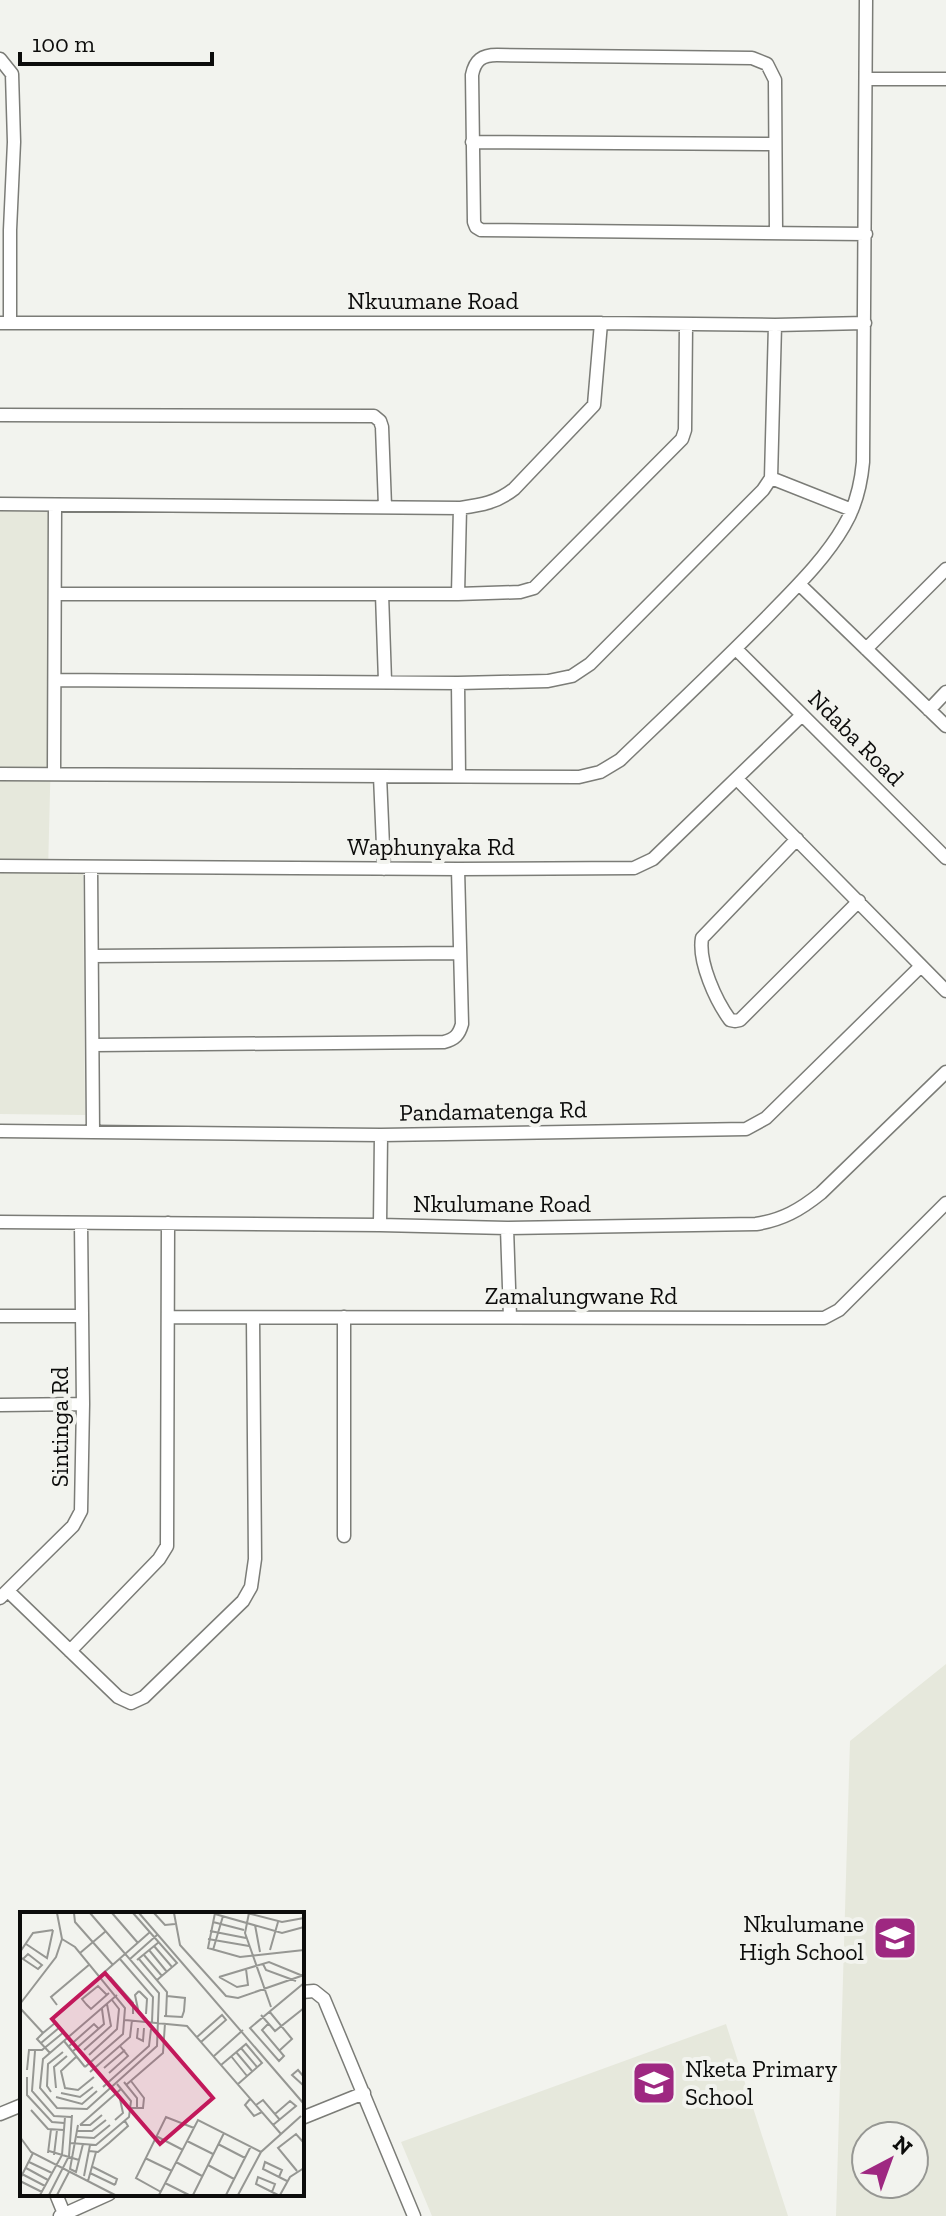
<svg xmlns="http://www.w3.org/2000/svg" width="946" height="2216" font-family="'Zilla Slab',serif">
<style>
.built{fill:#e6e8dc;fill-rule:evenodd}
.lines{fill:none;stroke-linecap:round;stroke-linejoin:round}
.street-casing{stroke:#7b7c77;stroke-width:15}
.street{stroke:#fff;stroke-width:12}
.labels{text-anchor:middle;stroke-width:8;stroke-linejoin:round;paint-order:stroke}
.street-label{font-size:24px;fill:#0c0c0b;stroke:#f2f3ee}
.poi-label{font-size:24px;fill:#0c0c0b;stroke:#f2f3ee;text-anchor:end}
.inset-road{fill:none;stroke:#969793;stroke-width:2}
.view{fill:#c2185b;fill-opacity:0.15;stroke:#c2185b;stroke-width:4}
.inset-edge{fill:none;stroke:#0c0c0b;stroke-width:4}
</style>
<rect width="100%" height="100%" fill="#f2f3ee"/>
<!-- built -->
<path class="built" d="M 0,510 L 57,510 L 48,872 L 83,874 L 85,1115 L 0,1114 Z
M 946,1664 L 946,2216 L 836,2216 L 850,1741 ZM 914,2136 L 914,2184 L 866,2184 L 866,2136 Z
M 726,2024 L 788,2216 L 432,2216 L 401,2142 Z"/>
<g class="lines">
<!-- street casing -->
<g class="street-casing">
<path id="street" d="M 0,59 L 12,74 L 14,142 L 10,230 L 10,323
M 867,79 L 946,79
M 472,142 L 775,144
M 776,232 L 775,80 L 767,64 L 752,58 L 497,55 C 482,55 475,60 472,75 L 474,222 L 476,227 L 481,230 L 866,234
M 0,323 L 601,323 L 775,325 L 865,323
M 0,415 L 374,416 L 380,421 L 382,427 L 385,506
M 771,478 L 852,510
M 0,504 L 460,508 C 481,505 496,503 514,489 L 594,405 L 601,323
M 799,584 L 946,726
M 55,594 L 458,594 L 520,592 L 534,588 L 682,439 L 685,430 L 686,325
M 382,594 L 385,681
M 458,594 L 460,508
M 736,649 L 946,858
M 866,649 L 946,569
M 55,680 L 458,683 L 548,681 L 572,676 L 590,664 L 763,490 L 771,478 L 775,325
M 458,683 L 459,776
M 929,710 L 946,692
M 54,773 L 55,505
M 0,774 L 579,777 L 600,772 L 620,760 C 670,712 721,664 769,615 C 796,587 825,559 844,526 C 856,506 861,484 863,462 L 866,0
M 380,776 L 384,869
M 737,779 L 946,991
M 797,839 L 702,938 C 698,962 716,1001 730,1020 L 735,1021 L 740,1020 L 859,901
M 0,866 L 458,869 L 634,868 L 653,859 L 802,715
M 91,868 L 93,1131
M 92,956 L 460,953
M 94,1045 L 444,1042 C 455,1039 459,1035 462,1024 L 458,869
M 0,1131 L 381,1135 L 746,1129 L 766,1118 L 921,966
M 0,1222 L 380,1225 L 507,1228 L 756,1224 C 782,1220 800,1210 821,1193 L 946,1072
M 380,1225 L 381,1135
M 507,1228 L 510,1317
M 0,1316 L 82,1316
M 169,1317 L 824,1318 L 839,1310 L 946,1203
M 0,1405 L 83,1404
M 344,1536 L 344,1317
M 8,1591 L 118,1697 L 131,1703 L 144,1697 L 243,1601 L 251,1587 L 255,1559 L 253,1318
M 0,1598 L 73,1526 L 81,1511 L 83,1404 L 81,1224
M 70,1651 L 159,1559 L 167,1546 L 168,1223
M 302,1992 L 314,1991 L 324,1999 L 414,2216
M 0,2114 L 22,2105
M 302,2118 L 364,2093
M 56,2194 L 65,2216
M 60,2216 L 109,2194"/>
</g>
<!-- street -->
<use href="#street" class="street"/>
</g>
<!-- icons -->
<defs>
<g id="school-square" transform="scale(2.3)"><rect x="-9" y="-9" width="18" height="18" rx="4" fill="#9e2881" stroke="#f2f3ee"/><path d="M0-5L7-2L0 1L-7-2ZM-4 1L0 2.5L4 1V4Q0 6-4 4Z" fill="#fff"/></g>
</defs>
<g fill-rule="evenodd">
<use href="#school-square" x="895" y="1938"/>
<use href="#school-square" x="654" y="2083"/>
</g>
<g class="labels">
<!-- street labels -->
<g class="street-label">
<text x="433" y="309">Nkuumane Road</text>
<text transform="translate(856 738) rotate(45)" y="8">Ndaba Road</text>
<text x="431" y="855">Waphunyaka Rd</text>
<text transform="translate(493 1111) rotate(-1)" y="8">Pandamatenga Rd</text>
<text x="502" y="1212">Nkulumane Road</text>
<text x="581" y="1304">Zamalungwane Rd</text>
<text transform="translate(60 1427) rotate(-90)" y="8">Sintinga Rd</text>
</g>
<!-- poi labels -->
<g class="poi-label">
<text x="864" y="1932">Nkulumane<tspan x="864" dy="28">High School</tspan></text>
<text x="685" y="2077" text-anchor="start">Nketa Primary<tspan x="685" dy="28">School</tspan></text>
</g>
</g>
<!-- overview -->
<g transform="translate(20 1912)">
<rect width="284" height="284" fill="#f2f3ee"/>
<path class="inset-road" d="M 54,1 L 55,10 L 93,53M 70,1 L 139,81 L 137,134 L 67,197 L 37,196 L 20,176 L 23,147 L 97,83M 92,1 L 118,31M 113,1 L 157,51 L 137,68M 119,1 L 284,192M 134,1 L 145,13 L 155,12M 154,1 L 160,33 L 206,84 L 218,86 L 284,63M 195,1 L 188,36 L 220,45 L 284,38M 227,1 L 262,10 L 284,6M 229,1 L 225,21 L 251,95M 195,2 L 262,21 L 284,15M 193,10 L 224,18M 235,13 L 240,40M 190,19 L 226,26M 42,27 L 55,35 L 105,96 L 103,122 L 65,155M 188,27 L 229,34M 6,32 L 27,46 L 33,18M 134,34 L 152,55M 129,38 L 147,60M 193,38 L 203,4M 250,38 L 258,10M 0,40 L 13,21 L 33,18M 60,41 L 86,19M 124,43 L 142,64M 0,45 L 18,57 L 22,53 L 8,42 L 3,47M 100,47 L 133,85 L 132,110M 110,47 L 137,23M 119,47 L 147,80 L 146,104M 117,48 L 139,30M 243,52 L 246,58 L 276,69M 80,64 L 130,20M 90,65 L 113,91 L 113,102M 199,65 L 249,50 L 283,64M 199,65 L 217,75 L 228,73 L 226,57M 119,79 L 127,87 L 126,102M 0,92 L 36,45 L 42,27 L 37,1M 66,92 L 62,87 L 78,74 L 87,83M 66,92 L 71,97 L 89,81M 37,93 L 31,85 L 70,52M 0,96 L 23,121M 249,99 L 272,127 L 260,138M 119,102 L 115,83 L 119,79M 241,103 L 255,119 L 284,96M 144,104 L 162,105 L 164,99 L 165,86 L 147,84M 105,108 L 167,114 L 261,222M 248,112 L 242,118 L 264,144 L 259,149 L 230,116 L 284,71M 118,116 L 117,126 L 123,129 L 124,116M 177,125 L 202,103 L 206,108 L 181,130M 44,129 L 65,155M 21,131 L 40,115M 48,135 L 74,112 L 79,117M 221,136 L 237,155M 64,138 L 91,114 L 87,92M 15,139 L 12,179 L 34,204 L 51,205M 52,140 L 84,112 L 82,97M 216,140 L 232,159M 30,141 L 17,127 L 23,121 L 35,111 L 49,125M 69,143 L 97,117 L 99,97 L 92,88M 194,144 L 223,118M 211,144 L 227,164M 56,145 L 41,159 L 45,176 L 58,178 L 74,165M 201,153 L 226,132 L 242,151 L 218,172M 84,156 L 105,138M 7,158 L 9,138 L 22,138 L 44,120M 70,160 L 110,125 L 112,108M 89,161 L 108,144 L 100,134M 7,165 L 7,183 L 32,210 L 44,211M 284,165 L 278,158 L 272,163 L 284,174M 104,170 L 117,186 L 117,197M 106,173 L 143,141 L 145,111M 83,175 L 129,134 L 131,117M 36,176 L 34,155 L 47,144M 31,180 L 27,174 L 28,152 L 43,140M 41,181 L 60,185 L 73,175M 36,185 L 62,192 L 77,179M 230,187 L 225,193 L 234,204 L 242,200M 236,193 L 243,188 L 260,208M 110,196 L 123,196 L 124,186 L 111,169M 11,198 L 28,217 L 44,218M 95,208 L 103,201 L 100,187M 58,213 L 50,257 L 56,260 L 63,232M 60,213 L 101,177M 60,213 L 70,213 L 82,203M 253,213 L 276,194 L 270,189 L 255,202M 57,219 L 72,219 L 86,208M 136,224 L 163,238M 0,225 L 11,240 L 95,283M 57,225 L 74,226 L 90,213M 167,229 L 193,242M 50,231 L 76,233 L 109,205 L 111,189 L 97,172M 198,232 L 225,246M 29,239 L 59,248M 69,239 L 78,240 L 89,231 L 108,214 L 105,209M 28,241 L 31,217M 34,243 L 37,218M 125,246 L 152,259M 9,250 L 32,261M 156,250 L 182,264M 188,253 L 214,267M 73,255 L 97,267 L 95,273M 6,256 L 28,268M 277,259 L 258,236 L 276,222 L 284,231M 70,261 L 95,273M 2,262 L 25,274M 64,264 L 70,233M 259,265 L 262,258 L 245,250 L 243,257 L 267,269M 0,267 L 13,241M 0,269 L 22,280M 68,269 L 76,240M 145,271 L 169,283M 141,280 L 116,266 L 146,205 L 174,216M 252,280 L 255,272 L 238,265 L 236,272 L 258,283M 20,283 L 42,243 L 45,205M 29,283 L 49,244 L 52,203M 37,283 L 49,260M 139,283 L 178,208 L 241,240M 173,283 L 204,221M 206,283 L 231,234M 218,283 L 241,240 L 281,204M 260,283 L 270,265 L 284,256"/>
<path class="view" d="M 85,61 L 193,186 L 140,232 L 32,107 Z"/>
<rect width="284" height="284" class="inset-edge"/>
</g>
<!-- north arrow -->
<g transform="translate(890 2160) rotate(41)"><circle r="38" fill="#f2f3ee" stroke="#969793" stroke-width="2"/>
<path d="M0-6L14 30L0 20L-14 30Z" fill="#9e2881"/>
<text y="-12" font-size="22" font-weight="bold" text-anchor="middle" fill="#0c0c0b">N</text>
</g>
<!-- scale -->
<path d="M20 52v12h192v-12" fill="none" stroke="#0c0c0b" stroke-width="4"/>
<text x="32" y="52" font-size="24" fill="#0c0c0b" stroke="#f2f3ee" stroke-width="6" paint-order="stroke">100 m</text>
</svg>
